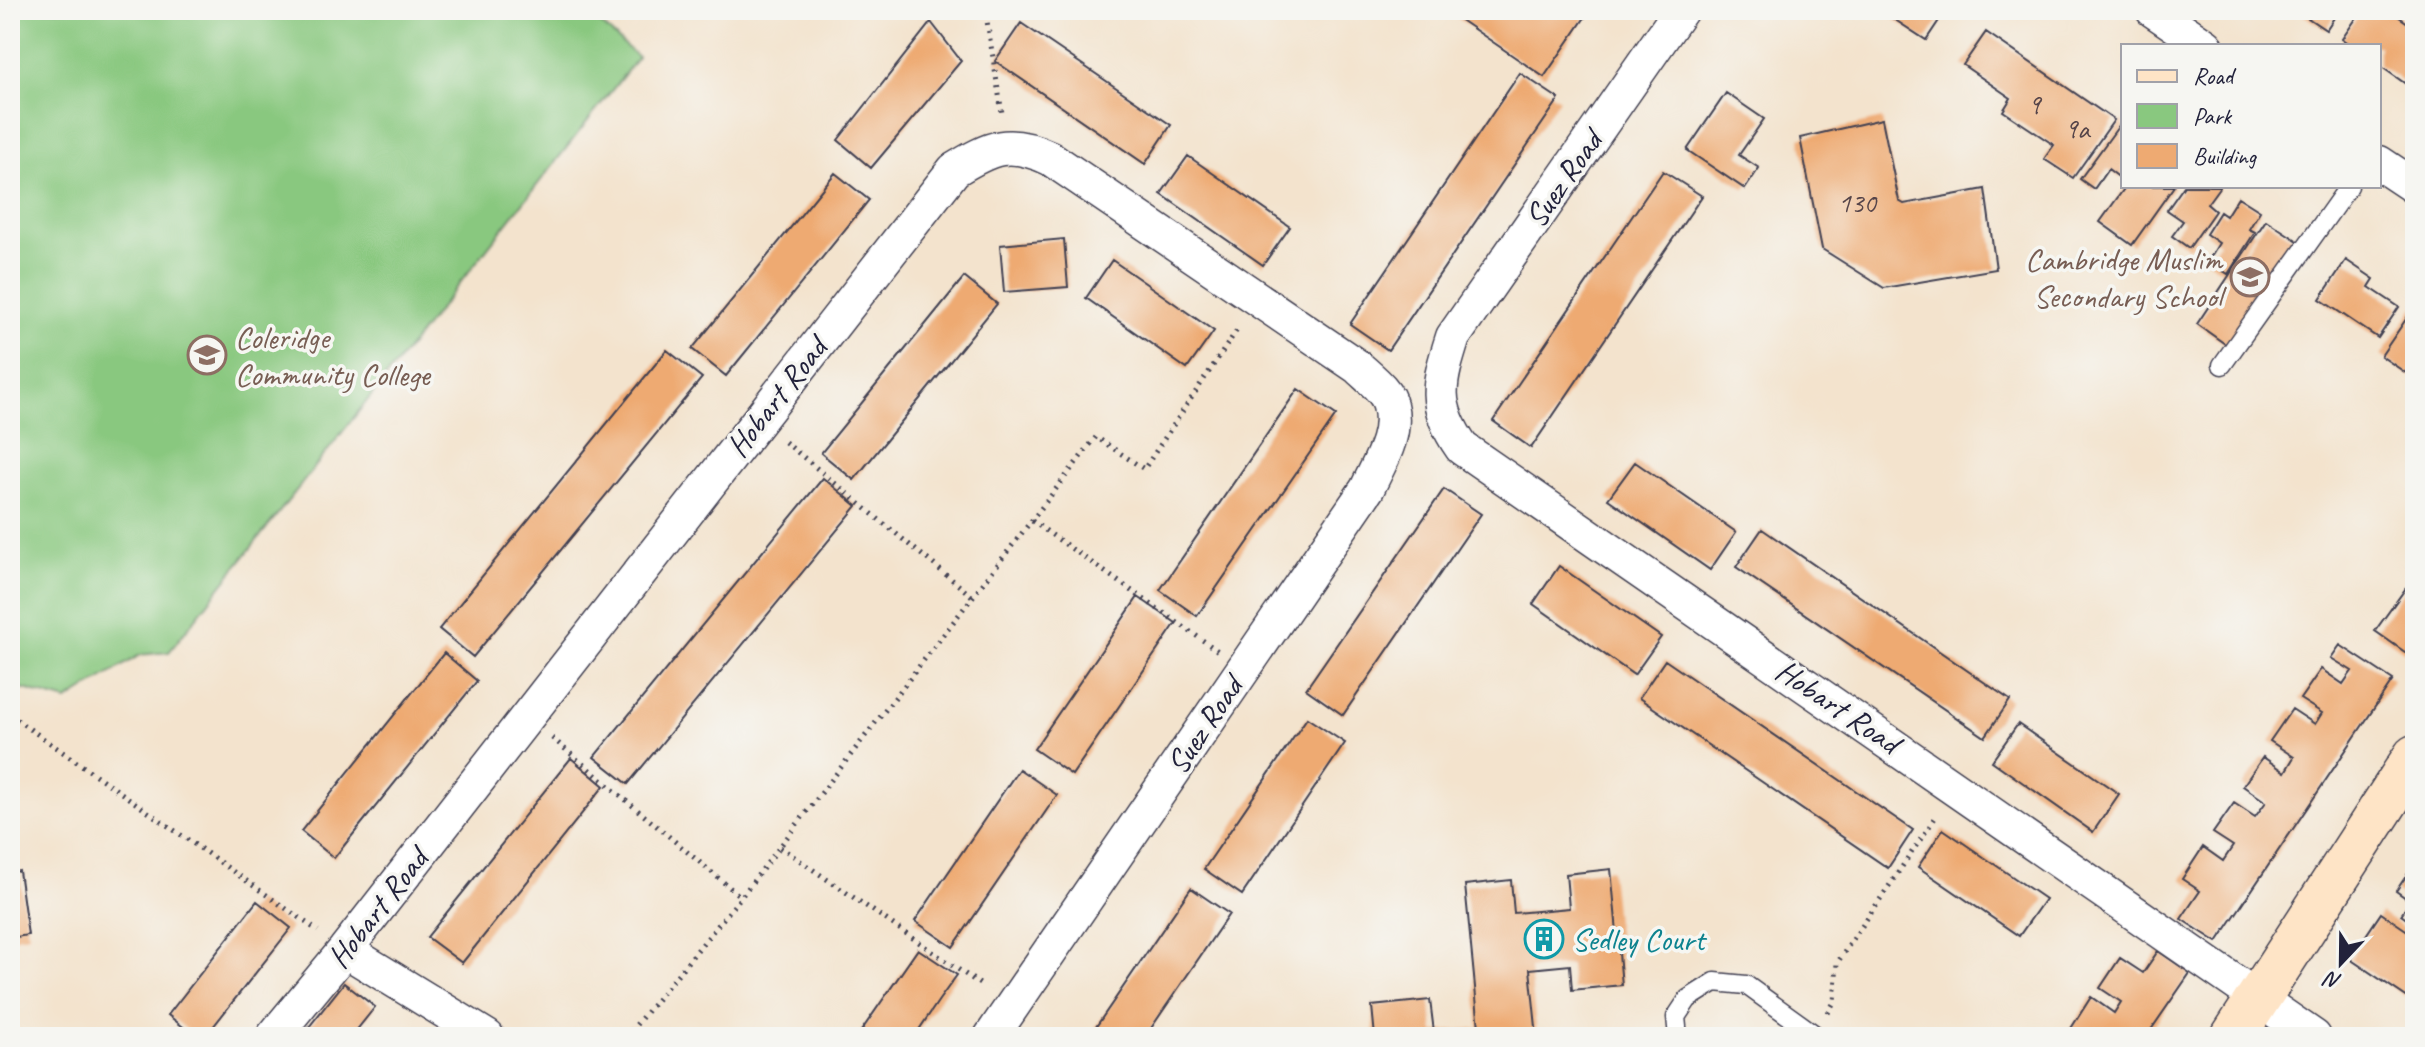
<svg xmlns="http://www.w3.org/2000/svg" width="2425" height="1047" font-family="Caveat,sans-serif">
<style>
.green{fill:#89c87f;stroke:#56755d;stroke-width:2}
.building{fill:#eeaa72}
.lines{fill:none;stroke-linecap:round;stroke-linejoin:round}
.lane-casing{stroke:#413f51;stroke-width:21}
.street-casing{stroke:#413f51;stroke-width:37}
.secondary-casing{stroke:#413f51;stroke-width:47}
.path{stroke:#413f51;stroke-width:5;stroke-dasharray:2 6;stroke-linecap:butt}
.lane{stroke:#fff;stroke-width:18}
.street{stroke:#fff;stroke-width:34}
.secondary{stroke:#fee4c6;stroke-width:44}
.labels{text-anchor:middle;stroke-width:7;stroke-linejoin:round;paint-order:stroke}
.number-label{font-size:28px;fill:#554449}
.street-label{font-size:32px;fill:#22223b;stroke:#f6f6f2}
.education-label{font-size:32px;fill:#785e54;stroke:#f6f6f2;text-anchor:end}
.culture-label{font-size:32px;fill:#0d838f;stroke:#f6f6f2;text-anchor:start}
</style>
<rect width="100%" height="100%" fill="#f6f6f2"/>
<filter id="ink" filterUnits="userSpaceOnUse"><feTurbulence type="fractalNoise" baseFrequency=".0125" numOctaves="2"/><feDisplacementMap in="SourceGraphic" scale="16" xChannelSelector="R" yChannelSelector="G"/><feConvolveMatrix kernelMatrix="1 2 1 2 8 2 1 2 1" color-interpolation-filters="sRGB"/></filter>
<filter id="wash" filterUnits="userSpaceOnUse"><feTurbulence type="fractalNoise" baseFrequency=".006" numOctaves="4" result="noise"/><feDisplacementMap in="SourceGraphic" scale="32" xChannelSelector="R" yChannelSelector="G"/><feGaussianBlur stdDeviation="1.8" result="paint"/><feColorMatrix in="noise" values="0 0 0 0 0 0 0 0 0 0 0 0 0 0 0 0 0 1.4 0 .05"/><feComposite in="paint" operator="in"/></filter>
<g filter="url(#wash)">
<rect width="100%" height="100%" fill="#f3e3cd"/>
<!-- green -->
<path class="green" d="M 10,10 L 585,10 L 638,57 L 169,652 L 140,655 L 67,701 L 10,685 Z"/>
<g id="blocks">
<!-- building -->
<path class="building" d="M 1446,10 L 1590,10 L 1544,77 Z
M 1880,10 L 1946,10 L 1926,40 Z
M 2296,10 L 2339,10 L 2326,30 Z
M 2362,10 L 2389,10 L 2415,28 L 2413,89 L 2379,65 L 2379,46 L 2352,46 L 2342,39 Z
M 931,22 L 961,61 L 871,168 L 838,140 Z
M 1021,23 L 1171,125 L 1145,164 L 995,61 Z
M 1986,32 L 2114,120 L 2073,178 L 2044,159 L 2054,145 L 2003,111 L 2011,98 L 1963,65 Z
M 1520,73 L 1559,99 L 1388,350 L 1350,324 Z
M 1726,93 L 1764,119 L 1739,155 L 1759,168 L 1745,189 L 1687,150 Z
M 1882,119 L 1899,201 L 1904,204 L 1985,189 L 1996,269 L 1884,288 L 1822,249 L 1800,138 Z
M 2123,120 L 2123,174 L 2120,178 L 2108,169 L 2094,189 L 2080,179 Z
M 1188,156 L 1290,227 L 1263,265 L 1161,194 Z
M 1663,171 L 1702,196 L 1531,448 L 1493,421 Z
M 835,173 L 869,200 L 726,376 L 692,349 Z
M 2126,186 L 2174,186 L 2132,245 L 2100,222 Z
M 2184,186 L 2220,186 L 2207,204 L 2215,211 L 2189,248 L 2172,236 L 2183,221 L 2167,210 Z
M 2238,197 L 2260,211 L 2249,229 L 2255,232 L 2228,274 L 2208,261 L 2219,243 L 2206,234 L 2220,212 L 2226,216 Z
M 2266,220 L 2301,243 L 2228,346 L 2197,324 Z
M 1064,239 L 1068,287 L 1004,292 L 1000,245 Z
M 1112,260 L 1214,331 L 1187,369 L 1086,298 Z
M 2346,260 L 2374,279 L 2369,287 L 2399,307 L 2378,338 L 2320,299 Z
M 964,277 L 997,304 L 854,480 L 821,453 Z
M 2415,306 L 2415,379 L 2381,356 Z
M 667,350 L 702,378 L 473,657 L 439,629 Z
M 1298,389 L 1336,415 L 1197,616 L 1160,590 Z
M 1635,462 L 1736,532 L 1710,570 L 1608,499 Z
M 823,478 L 857,506 L 628,784 L 594,757 Z
M 1444,489 L 1481,514 L 1343,715 L 1306,689 Z
M 1762,529 L 2010,700 L 1985,737 L 1736,567 Z
M 1559,566 L 1661,637 L 1634,675 L 1533,604 Z
M 2411,581 L 2415,584 L 2415,659 L 2375,631 Z
M 1138,597 L 1176,623 L 1072,775 L 1034,749 Z
M 2340,645 L 2393,680 L 2217,942 L 2181,919 L 2200,891 L 2182,879 L 2203,847 L 2223,861 L 2233,846 L 2213,833 L 2234,803 L 2255,817 L 2266,802 L 2243,786 L 2263,757 L 2285,772 L 2294,757 L 2270,741 L 2292,709 L 2315,724 L 2322,713 L 2300,699 L 2321,669 L 2343,684 L 2352,671 L 2331,658 Z
M 444,653 L 477,681 L 334,858 L 301,831 Z
M 1665,660 L 1913,830 L 1888,868 L 1639,698 Z
M 1307,718 L 1345,743 L 1242,895 L 1204,869 Z
M 2018,724 L 2119,794 L 2093,832 L 1992,761 Z
M 571,758 L 604,786 L 462,963 L 427,937 Z
M 1019,769 L 1057,795 L 953,947 L 915,921 Z
M 1943,829 L 2045,899 L 2019,936 L 1918,867 Z
M 2415,863 L 2415,925 L 2401,915 L 2410,901 L 2396,891 Z
M 1611,869 L 1622,985 L 1572,990 L 1570,965 L 1530,969 L 1537,1037 L 1375,1037 L 1372,1006 L 1430,1000 L 1434,1032 L 1479,1028 L 1465,885 L 1511,880 L 1514,913 L 1569,908 L 1566,874 Z
M 19,871 L 28,935 L 10,938 L 10,873 Z
M 1191,888 L 1229,914 L 1145,1037 L 1089,1037 Z
M 257,901 L 291,928 L 205,1037 L 196,1037 L 168,1015 Z
M 2381,913 L 2415,936 L 2415,988 L 2408,998 L 2350,959 Z
M 918,949 L 957,975 L 939,1000 L 914,1037 L 857,1037 Z
M 2158,951 L 2190,973 L 2146,1037 L 2081,1037 L 2070,1030 L 2091,997 L 2114,1013 L 2121,1002 L 2100,988 L 2120,958 L 2143,973 Z
M 344,983 L 375,1007 L 351,1037 L 301,1037 Z"/>
</g>
</g>
<g filter="url(#ink)">
<use href="#blocks" fill-opacity="0" stroke="#413f51" stroke-width="2"/>
<g class="lines">
<!-- lane casing -->
<g class="lane-casing">
<path id="lane" d="M 2222,365 L 2349,186
M 1678,1037 L 1676,1017 L 1688,999 L 1715,982 L 1746,985 L 1814,1034 L 1812,1037"/>
</g>
<!-- street casing -->
<g class="street-casing">
<path id="street" d="M 1681,10 L 1453,337 C 1438,384 1432,405 1462,448 L 2314,1037
M 2153,10 L 2206,46
M 2379,163 L 2415,187
M 345,950 L 487,1037
M 273,1037 L 345,950 L 954,170 C 991,147 1009,139 1050,158 L 1358,367 C 1368,377 1387,390 1390,405 C 1398,435 1379,463 1367,489 L 991,1037"/>
</g>
<!-- secondary casing -->
<g class="secondary-casing">
<path id="secondary" d="M 2233,1037 L 2415,757"/>
</g>
<!-- path -->
<path class="path" d="M 986,15 L 1002,113
M 785,442 L 973,597
M 1032,521 L 1218,651
M 10,715 L 318,931
M 552,738 L 741,897
M 780,847 L 984,987
M 1828,1013 L 1834,1002 L 1837,963 L 1937,815
M 626,1037 L 741,897 L 1096,437 L 1144,469 L 1239,327"/>
<!-- lane -->
<use href="#lane" class="lane"/>
<!-- street -->
<use href="#street" class="street"/>
<!-- secondary -->
<use href="#secondary" class="secondary"/>
</g>
</g>
<!-- icons -->
<defs>
<g id="school-ring" transform="scale(2)"><circle r="9.5" fill="#f6f6f2" stroke="#8d6e63" stroke-width="1.5"/><path d="M0-5L7-2L0 1L-7-2ZM-4 1L0 2.5L4 1V4Q0 6-4 4Z" fill="#8d6e63"/></g>
<g id="building-ring" transform="scale(2)"><circle r="9.5" fill="#f6f6f2" stroke="#0f9aa8" stroke-width="1.5"/><path d="M-4-6H4V6H1V3H-1V6H-4ZM-2.5-4.3h1.7v1.8h-1.7ZM.8-4.3h1.7v1.8H.8ZM-2.5-1h1.7V.8h-1.7ZM.8-1h1.7V.8H.8Z" fill="#0f9aa8"/></g>
</defs>
<g fill-rule="evenodd">
<use href="#school-ring" x="2250" y="277"/>
<use href="#school-ring" x="207" y="355"/>
<use href="#building-ring" x="1544" y="939"/>
</g>
<g class="labels">
<!-- number labels -->
<g class="number-label">
<text x="2034" y="114">9</text>
<text x="2077" y="138">9a</text>
<text x="1857" y="212">130</text>
</g>
<!-- street labels -->
<g class="street-label">
<text transform="translate(1563 179) rotate(-55)" y="11">Suez Road</text>
<text transform="translate(776 397) rotate(-52)" y="11">Hobart Road</text>
<text transform="translate(1838 706) rotate(34)" y="11">Hobart Road</text>
<text transform="translate(1204 725) rotate(-56)" y="11">Suez Road</text>
<text transform="translate(377 908) rotate(-52)" y="11">Hobart Road</text>
</g>
<!-- education labels -->
<g class="education-label">
<text x="2222" y="270">Cambridge Muslim<tspan x="2222" dy="37">Secondary School</tspan></text>
<text x="235" y="348" text-anchor="start">Coleridge<tspan x="235" dy="37">Community College</tspan></text>
</g>
<!-- culture labels -->
<g class="culture-label">
<text x="1572" y="950">Sedley Court</text>
</g>
</g>
<!-- margin -->
<rect width="2425" height="1047" fill="none" stroke="#f6f6f2" stroke-width="40"/>
<!-- legend -->
<rect x="2121" y="44" width="260" height="144" fill="#f6f6f2" stroke="#a1a1a9" stroke-width="2"/>
<rect x="2137" y="70" width="40" height="12" fill="#fee4c6" stroke="#a1a1a9" stroke-width="2"/>
<text x="2193" y="84" font-size="24" fill="#22223b">Road</text>
<rect x="2137" y="104" width="40" height="24" fill="#89c87f" stroke="#a1a1a9" stroke-width="2"/>
<text x="2193" y="124" font-size="24" fill="#22223b">Park</text>
<rect x="2137" y="144" width="40" height="24" fill="#eeaa72" stroke="#a1a1a9" stroke-width="2"/>
<text x="2193" y="164" font-size="24" fill="#22223b">Building</text>
<!-- north arrow -->
<g transform="translate(2341 963) rotate(202)" stroke="#f6f6f2" stroke-width="6" paint-order="stroke">
<path d="M0-6L14 30L0 20L-14 30Z" fill="#22223b"/>
<text y="-12" font-size="22" font-weight="bold" text-anchor="middle" fill="#22223b">N</text>
</g>
</svg>
